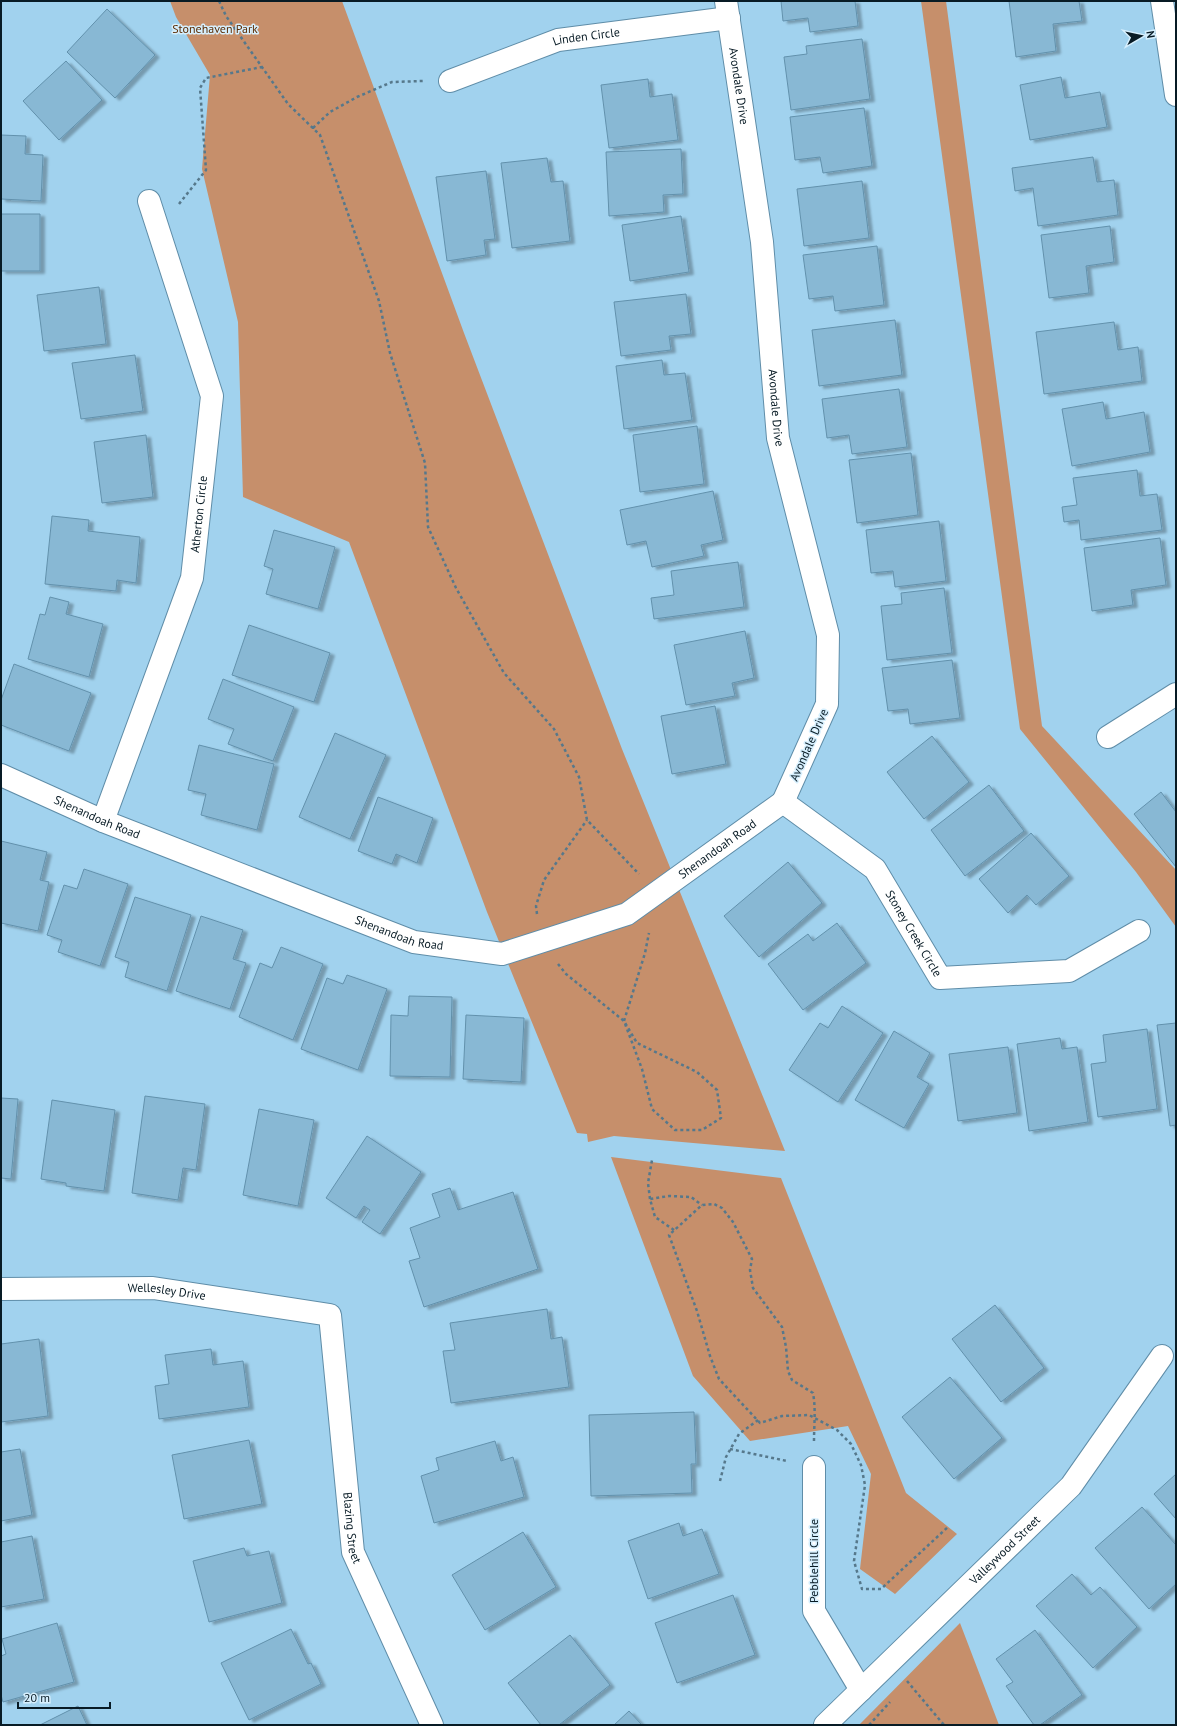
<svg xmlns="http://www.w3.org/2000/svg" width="1177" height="1726" font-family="'PT Sans',sans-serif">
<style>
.green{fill:#c68f6b}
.building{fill:#88b8d4;stroke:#6291ac;filter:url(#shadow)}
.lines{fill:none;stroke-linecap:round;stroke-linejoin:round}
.minor-casing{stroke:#5f8da8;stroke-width:24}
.path{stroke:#56788b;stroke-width:2.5;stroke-dasharray:3 3;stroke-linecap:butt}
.minor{stroke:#fff;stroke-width:22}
.labels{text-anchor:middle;stroke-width:3;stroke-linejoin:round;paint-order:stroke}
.park-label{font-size:12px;fill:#5b2c04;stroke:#d6effd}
.street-label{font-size:12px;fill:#081b25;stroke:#d6effd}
</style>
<defs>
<filter id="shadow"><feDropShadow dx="4.5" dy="2.5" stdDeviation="1" flood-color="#0004"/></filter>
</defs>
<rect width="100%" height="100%" fill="#a1d2ee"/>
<!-- green -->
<path class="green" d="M 170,1 L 342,1 L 464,333 L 622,749 L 785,1151 L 614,1136 L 588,1142 L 587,1134 L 577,1133 L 487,912 L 349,542 L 243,497 L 238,322 L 202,169 L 210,75 L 176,17 Z
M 921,1 L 946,1 L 1042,726 L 1176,870 L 1176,927 L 1136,872 L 1020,729 Z
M 611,1157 L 781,1178 L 906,1493 L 957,1534 L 895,1594 L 860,1569 L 871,1474 L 848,1426 L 750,1441 L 693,1376 Z
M 960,1623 L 999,1725 L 859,1725 Z"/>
<!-- building -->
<path class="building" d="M 781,1 L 855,1 L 858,26 L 810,32 L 808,18 L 783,21 Z
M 1009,1 L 1079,1 L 1082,21 L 1053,24 L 1056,51 L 1016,57 Z
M 107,9 L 155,55 L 115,98 L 67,52 Z
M 862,39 L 870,99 L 791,110 L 784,57 L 807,54 L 806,46 Z
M 66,61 L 102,100 L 59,140 L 23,101 Z
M 1061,77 L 1065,98 L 1100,92 L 1107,127 L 1030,140 L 1020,85 Z
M 648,79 L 650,97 L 672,94 L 678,140 L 609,148 L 601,85 Z
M 864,108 L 872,166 L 823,173 L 820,157 L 795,160 L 790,117 Z
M 1,135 L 26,136 L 25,154 L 43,155 L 41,201 L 1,199 Z
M 681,149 L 683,194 L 663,195 L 664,212 L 609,216 L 606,152 Z
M 1093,157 L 1097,182 L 1114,180 L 1118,215 L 1038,226 L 1033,188 L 1015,191 L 1012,168 Z
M 547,158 L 551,182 L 563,181 L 570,241 L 512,248 L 501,163 Z
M 486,171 L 495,239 L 484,240 L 486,255 L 447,261 L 436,177 Z
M 862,181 L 869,238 L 804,246 L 797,189 Z
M 1,214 L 40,214 L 40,271 L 1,271 Z
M 681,216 L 689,272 L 630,281 L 622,225 Z
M 1110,226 L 1114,262 L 1086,266 L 1089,293 L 1049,298 L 1041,235 Z
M 877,246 L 884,305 L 835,311 L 833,296 L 809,299 L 803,255 Z
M 99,287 L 106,344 L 44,351 L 37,295 Z
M 686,294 L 691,334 L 669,336 L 671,350 L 621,356 L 614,302 Z
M 895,320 L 902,375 L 819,386 L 812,330 Z
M 1114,322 L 1118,350 L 1138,347 L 1142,381 L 1044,394 L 1036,332 Z
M 135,355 L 143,411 L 81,419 L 72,363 Z
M 662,360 L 664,375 L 685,373 L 692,420 L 624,429 L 616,366 Z
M 899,389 L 907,447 L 852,454 L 849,435 L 827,438 L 822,399 Z
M 1103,402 L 1106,419 L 1144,412 L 1150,452 L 1072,466 L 1062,409 Z
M 697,426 L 704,484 L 640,492 L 633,435 Z
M 146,435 L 153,497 L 102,503 L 94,442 Z
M 911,453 L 918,515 L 857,523 L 849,460 Z
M 1137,470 L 1140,496 L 1157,494 L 1162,530 L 1081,540 L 1079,520 L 1064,522 L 1062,507 L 1077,505 L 1073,478 Z
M 713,491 L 723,540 L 701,545 L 704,556 L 652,567 L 646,541 L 627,545 L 620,510 Z
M 52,516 L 89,520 L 88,531 L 140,537 L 136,583 L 117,580 L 116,591 L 45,584 Z
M 939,521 L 946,581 L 895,587 L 893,571 L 871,573 L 866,530 Z
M 274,530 L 335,547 L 318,609 L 266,594 L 273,569 L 264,566 Z
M 1160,538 L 1166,585 L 1131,590 L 1133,605 L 1092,611 L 1084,548 Z
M 738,562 L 744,607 L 654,619 L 651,598 L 674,595 L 671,571 Z
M 944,588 L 952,653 L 887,660 L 881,606 L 902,604 L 901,593 Z
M 50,597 L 69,602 L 66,614 L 103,624 L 89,677 L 28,659 L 40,614 L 45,615 Z
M 249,625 L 330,653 L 314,702 L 232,675 Z
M 745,631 L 754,678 L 732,683 L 735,696 L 686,705 L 674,645 Z
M 952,660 L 960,718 L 910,724 L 908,709 L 888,711 L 882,668 Z
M 14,664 L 91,693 L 69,751 L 1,725 L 1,700 Z
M 223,679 L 294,707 L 273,761 L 228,744 L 234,729 L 208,719 Z
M 715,706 L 726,764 L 672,774 L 661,716 Z
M 335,733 L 386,755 L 350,839 L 299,817 Z
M 932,736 L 969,782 L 924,819 L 887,772 Z
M 199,745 L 274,764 L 257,830 L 201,815 L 206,794 L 188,790 Z
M 989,785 L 1024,831 L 965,876 L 931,830 Z
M 1161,792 L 1176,812 L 1176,867 L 1134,814 Z
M 378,797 L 433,818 L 417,863 L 396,854 L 392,864 L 358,851 Z
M 1031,833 L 1069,876 L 1036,905 L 1027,895 L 1008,913 L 979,879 Z
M 1,841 L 47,852 L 40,880 L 49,882 L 38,931 L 1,923 Z
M 788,862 L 822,903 L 759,957 L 724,916 Z
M 84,869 L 128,884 L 100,966 L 58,952 L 62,940 L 47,935 L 64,885 L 77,889 Z
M 135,897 L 191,915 L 167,991 L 125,977 L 129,962 L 115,957 Z
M 201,916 L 243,930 L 233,959 L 246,963 L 230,1009 L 176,991 Z
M 837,923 L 866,963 L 803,1010 L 768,964 L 808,934 L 813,941 Z
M 281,947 L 323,964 L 293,1040 L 239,1017 L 260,963 L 272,968 Z
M 347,975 L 387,989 L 358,1070 L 301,1049 L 327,978 L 343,984 Z
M 409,996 L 452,997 L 450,1077 L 390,1076 L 391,1015 L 408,1016 Z
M 842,1006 L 883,1033 L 838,1102 L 789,1070 L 820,1023 L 828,1028 Z
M 466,1015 L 524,1018 L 521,1082 L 463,1079 Z
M 1176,1023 L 1176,1125 L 1170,1126 L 1157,1025 Z
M 1147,1029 L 1157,1109 L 1098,1117 L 1091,1064 L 1106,1062 L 1103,1035 Z
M 894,1031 L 930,1053 L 917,1077 L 929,1084 L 904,1128 L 855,1100 Z
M 1060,1038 L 1062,1049 L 1077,1047 L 1088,1122 L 1029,1131 L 1017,1044 Z
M 1008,1047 L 1017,1113 L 958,1121 L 949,1054 Z
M 145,1096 L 205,1104 L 196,1170 L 183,1168 L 178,1200 L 132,1193 Z
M 1,1098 L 18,1099 L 11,1179 L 1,1178 Z
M 52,1100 L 115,1110 L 104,1191 L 66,1186 L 66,1183 L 41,1179 Z
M 259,1109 L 314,1120 L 298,1206 L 243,1195 Z
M 367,1136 L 421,1172 L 380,1234 L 362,1222 L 370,1210 L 364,1206 L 356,1218 L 326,1198 Z
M 450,1188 L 458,1210 L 513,1192 L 538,1269 L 424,1307 L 409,1261 L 420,1258 L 410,1228 L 440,1217 L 432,1194 Z
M 995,1305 L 1044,1368 L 1001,1402 L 952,1339 Z
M 547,1309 L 551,1339 L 562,1337 L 569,1387 L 451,1403 L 443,1351 L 455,1350 L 450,1323 Z
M 39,1339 L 48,1416 L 1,1422 L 1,1344 Z
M 211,1349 L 213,1365 L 243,1361 L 249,1407 L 159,1419 L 155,1386 L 169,1384 L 165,1355 Z
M 950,1377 L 1002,1438 L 954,1479 L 902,1417 Z
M 694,1412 L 696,1464 L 691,1464 L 692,1493 L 591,1496 L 589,1415 Z
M 249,1440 L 262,1504 L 184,1519 L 172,1455 Z
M 495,1441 L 501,1461 L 513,1457 L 524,1497 L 434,1523 L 421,1476 L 439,1470 L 436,1458 Z
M 20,1449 L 32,1515 L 1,1521 L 1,1452 Z
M 1176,1474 L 1176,1519 L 1154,1494 Z
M 1142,1507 L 1176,1545 L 1176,1584 L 1149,1609 L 1095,1548 Z
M 679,1523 L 683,1536 L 702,1529 L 719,1574 L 648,1599 L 628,1541 Z
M 523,1532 L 556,1587 L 485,1630 L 452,1575 Z
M 32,1536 L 44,1599 L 1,1607 L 1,1542 Z
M 244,1548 L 247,1556 L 269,1551 L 282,1603 L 209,1622 L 193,1561 Z
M 1072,1574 L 1091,1595 L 1100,1587 L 1137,1627 L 1093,1668 L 1036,1606 Z
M 733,1595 L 755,1655 L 677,1683 L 655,1623 Z
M 57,1623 L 74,1682 L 3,1702 L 1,1695 L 1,1656 L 6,1654 L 2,1639 Z
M 291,1629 L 308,1664 L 311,1663 L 321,1684 L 249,1720 L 221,1663 Z
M 1035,1630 L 1082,1695 L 1040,1725 L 1034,1725 L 1006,1686 L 1013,1682 L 996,1659 Z
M 570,1635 L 610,1685 L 559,1725 L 541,1725 L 508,1683 Z
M 78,1706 L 87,1725 L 40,1725 Z
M 629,1711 L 642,1725 L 614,1725 Z"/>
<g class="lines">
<!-- minor casing -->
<g class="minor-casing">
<g id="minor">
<path id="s1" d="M 726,1 L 762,242 L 778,438 L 828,635 L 827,704 L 783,802"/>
<path d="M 1162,1 L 1176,95"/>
<path id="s2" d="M 450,81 L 558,40 L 729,18"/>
<path d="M 1108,737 L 1176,694"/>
<path id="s3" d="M 1,775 L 103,821 L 414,942 L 502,954 L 627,914 L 783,802"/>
<path id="s4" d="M 783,802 L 875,869 L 940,978 L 1069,971 L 1139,931"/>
<path id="s5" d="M 103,821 L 192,578 L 212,396 L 149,201"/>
<path id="s6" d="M 1,1289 L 153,1288 L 330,1315 L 353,1552 L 432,1725"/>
<path d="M 814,1467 L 814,1611 L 861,1690"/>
<path id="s7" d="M 825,1725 L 1071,1486 L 1162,1356"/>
</g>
</g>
<!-- path -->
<path class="path" d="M 219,1 L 226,16 L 288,104 L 320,135 L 379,301 L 390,353 L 425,463 L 428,527 L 456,588 L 504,673 L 554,729 L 579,777 L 587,820 L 639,874
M 313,128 L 330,112 L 357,97 L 392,82 L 423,81
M 179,204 L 206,170 L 200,88 L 206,78 L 262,67
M 537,914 L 536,906 L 544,880 L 587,820
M 558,964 L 566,974 L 624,1021 L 637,1043 L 697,1072 L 717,1090 L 721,1118 L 702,1130 L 675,1130 L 652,1109 L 642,1069 L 624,1021 L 645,953 L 649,933
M 650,1199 L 648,1183 L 652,1160
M 674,1230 L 655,1217 L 650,1199 L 669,1196 L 691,1197 L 702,1205
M 814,1441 C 814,1425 816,1409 813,1393 L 792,1380 L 788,1371 L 786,1347 L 782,1327 L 753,1288 L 750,1270 L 752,1259 L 733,1222 L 722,1208 L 714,1204 L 702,1205 L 669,1235 L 697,1311 L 710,1356 L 719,1379 L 760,1423 L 782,1416 L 809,1415 L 837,1430 L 851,1444 L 861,1465 L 865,1485 L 854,1561 L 862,1589 L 881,1589 L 949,1526
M 730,1449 L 787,1461
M 720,1481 L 726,1457 L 739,1434 L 758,1420
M 907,1681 L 944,1725
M 869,1725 L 890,1702"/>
<!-- minor -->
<use href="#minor" class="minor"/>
</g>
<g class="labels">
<!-- park labels -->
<g class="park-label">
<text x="215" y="33">Stonehaven Park</text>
</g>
<!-- street labels -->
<g class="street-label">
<text dy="4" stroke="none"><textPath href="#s2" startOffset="144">Linden Circle</textPath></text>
<text dy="4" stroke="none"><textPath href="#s1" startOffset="86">Avondale Drive</textPath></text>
<text dy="4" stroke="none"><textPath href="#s1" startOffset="410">Avondale Drive</textPath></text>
<text dy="4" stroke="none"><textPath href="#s5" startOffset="323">Atherton Circle</textPath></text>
<text transform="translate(809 745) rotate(-66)" y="4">Avondale Drive</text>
<text dy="4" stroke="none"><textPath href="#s3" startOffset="105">Shenandoah Road</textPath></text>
<text dy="4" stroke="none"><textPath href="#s3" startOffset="777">Shenandoah Road</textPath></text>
<text dy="4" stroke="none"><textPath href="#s3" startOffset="429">Shenandoah Road</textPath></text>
<text dy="4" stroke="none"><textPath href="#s4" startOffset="189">Stoney Creek Circle</textPath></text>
<text dy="4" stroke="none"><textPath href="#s6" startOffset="166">Wellesley Drive</textPath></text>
<text dy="4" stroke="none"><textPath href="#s6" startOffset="545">Blazing Street</textPath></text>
<text dy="4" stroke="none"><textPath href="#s7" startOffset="251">Valleywood Street</textPath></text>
<text transform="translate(814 1561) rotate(-90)" y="4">Pebblehill Circle</text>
</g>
</g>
<!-- border -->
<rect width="1177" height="1726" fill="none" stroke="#081b25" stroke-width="4"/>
<!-- north arrow -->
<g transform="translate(1141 36) rotate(81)" stroke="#d6effd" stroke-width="3" paint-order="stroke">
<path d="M0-3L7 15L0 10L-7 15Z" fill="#081b25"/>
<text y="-6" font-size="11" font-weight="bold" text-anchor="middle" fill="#081b25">N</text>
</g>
<!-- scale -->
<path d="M18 1702v6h92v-6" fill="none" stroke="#081b25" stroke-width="2"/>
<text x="24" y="1702" font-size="12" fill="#081b25" stroke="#d6effd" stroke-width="3" paint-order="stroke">20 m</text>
</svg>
